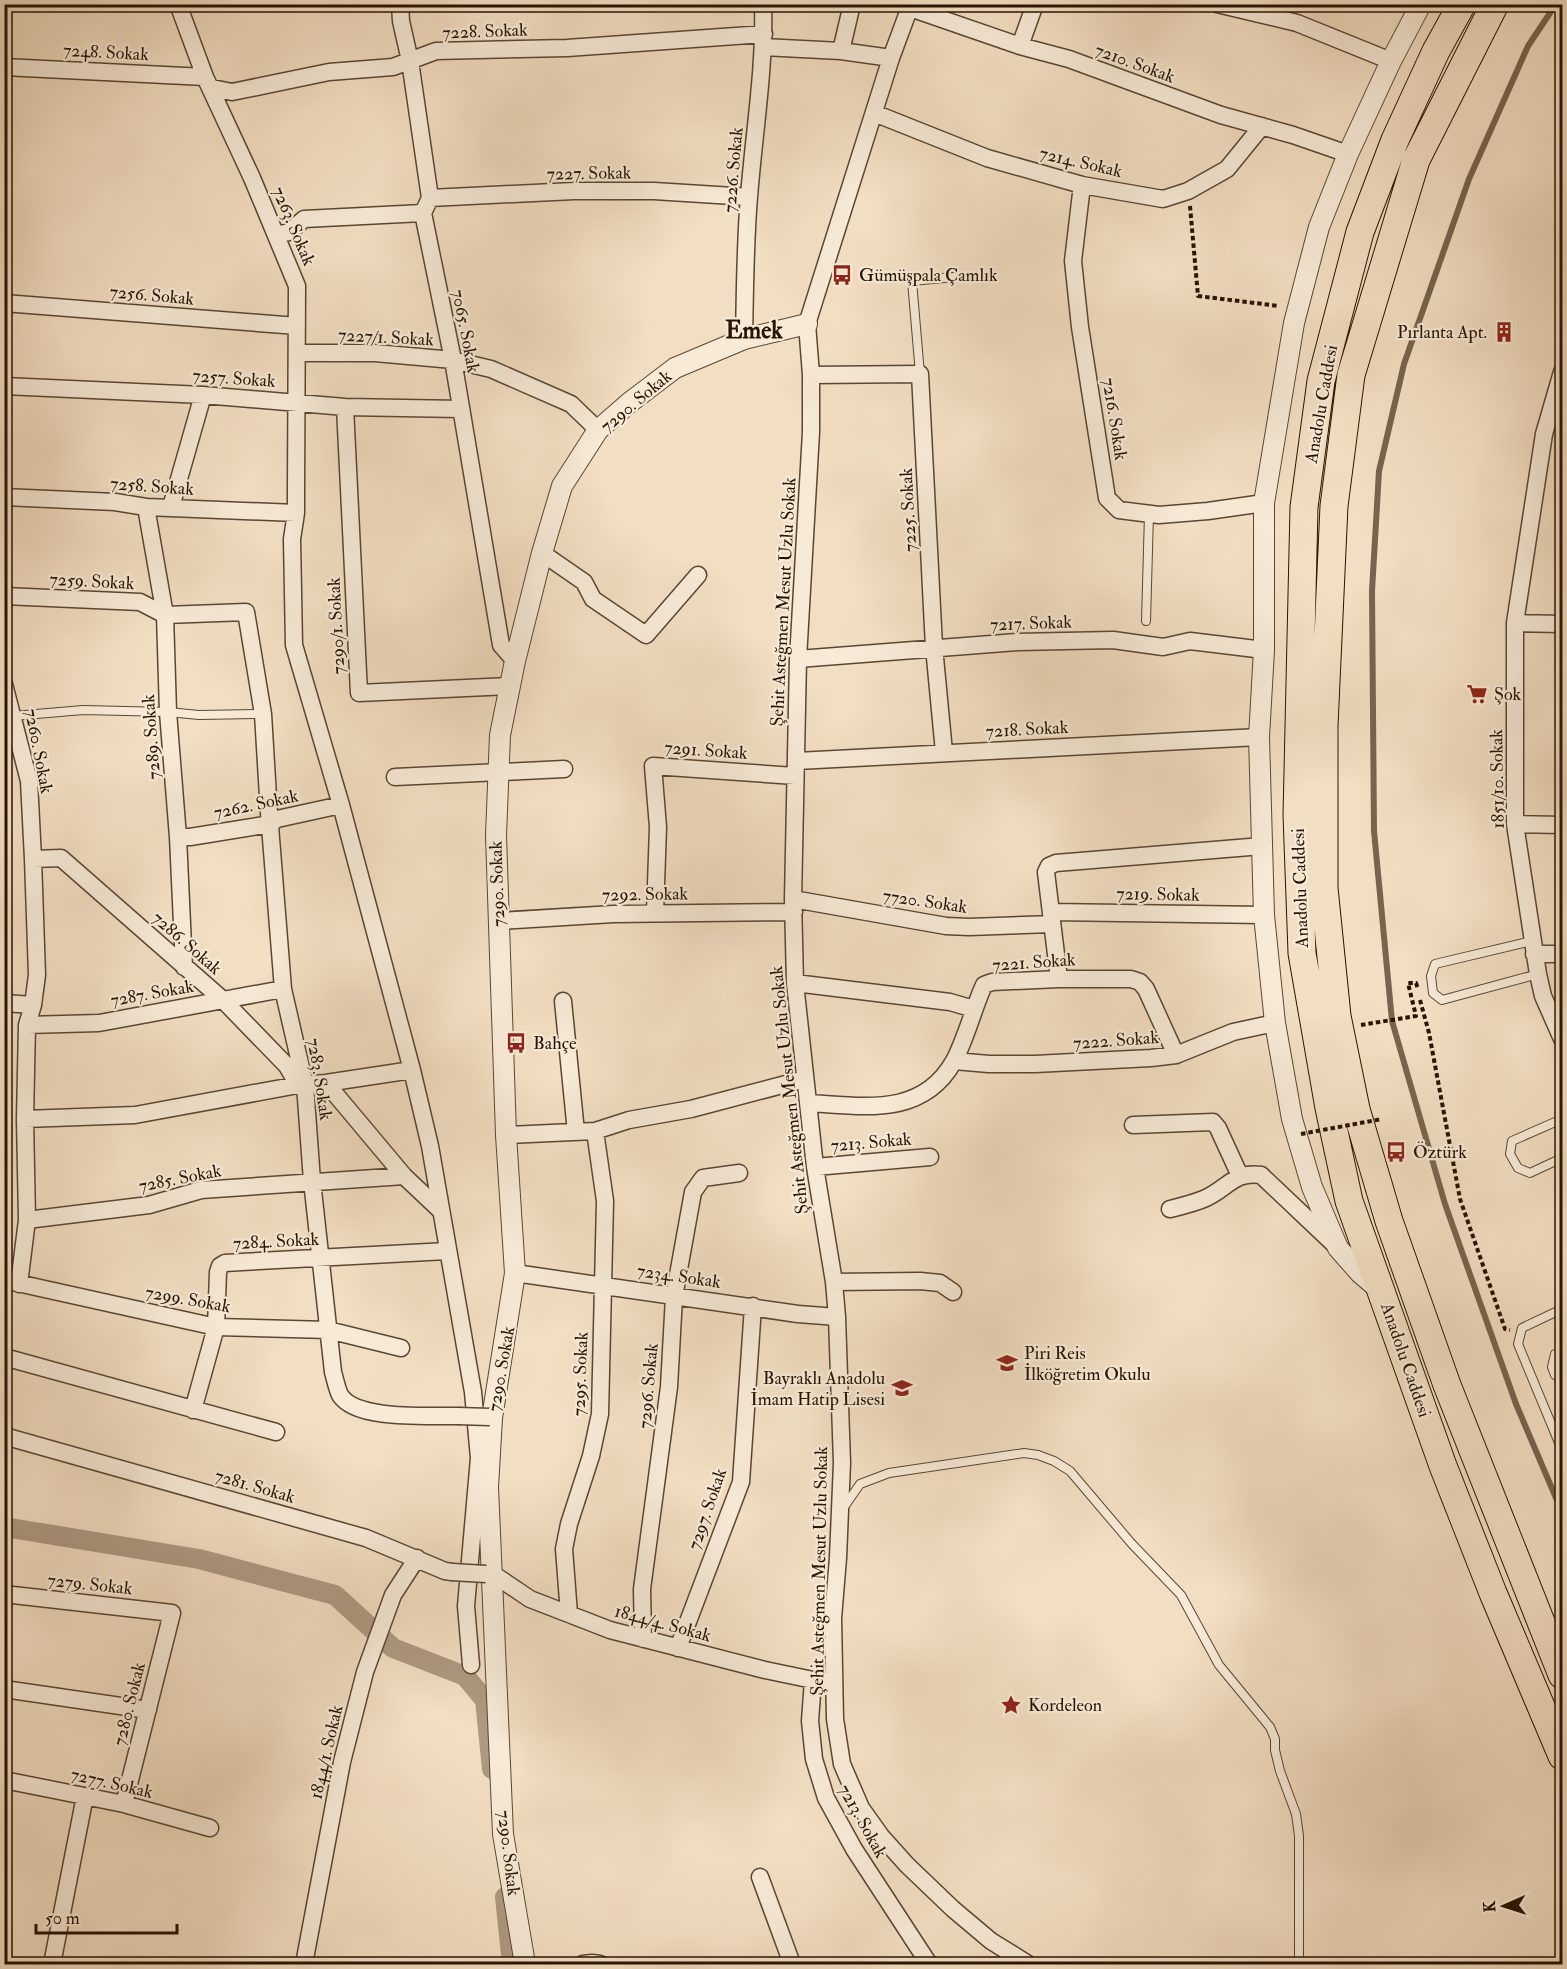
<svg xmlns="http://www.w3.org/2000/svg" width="1567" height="1969" font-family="'IM FELL Double Pica',serif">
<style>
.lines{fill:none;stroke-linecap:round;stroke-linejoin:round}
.stream{stroke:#77644f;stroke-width:6}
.canal{stroke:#ad9981;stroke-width:20}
.service-casing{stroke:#5a4633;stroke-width:10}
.minor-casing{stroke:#5a4633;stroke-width:19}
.tertiary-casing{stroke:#5a4633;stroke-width:22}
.trunk-casing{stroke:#271403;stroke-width:29}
.path{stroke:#271403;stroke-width:4;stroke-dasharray:4.5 3;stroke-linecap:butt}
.service{stroke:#f7ead7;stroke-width:8}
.minor{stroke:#f7ead7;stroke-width:16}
.tertiary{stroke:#f7ead7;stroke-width:20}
.trunk{stroke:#f2dec2;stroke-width:27}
.minor-bridge-casing{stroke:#5a4633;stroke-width:19;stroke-linecap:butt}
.path-bridge{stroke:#271403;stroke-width:4;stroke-dasharray:4.5 3;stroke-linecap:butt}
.minor-bridge{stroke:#f7ead7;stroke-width:16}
.labels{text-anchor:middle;stroke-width:4.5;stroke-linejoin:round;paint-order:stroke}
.street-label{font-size:18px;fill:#271403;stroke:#f7ead7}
.poi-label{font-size:18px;fill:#271403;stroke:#f7ead7;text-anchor:start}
.district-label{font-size:24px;font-weight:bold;fill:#271403;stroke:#f7ead7}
</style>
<rect width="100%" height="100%" fill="#f2dec2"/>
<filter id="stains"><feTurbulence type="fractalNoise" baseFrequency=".00333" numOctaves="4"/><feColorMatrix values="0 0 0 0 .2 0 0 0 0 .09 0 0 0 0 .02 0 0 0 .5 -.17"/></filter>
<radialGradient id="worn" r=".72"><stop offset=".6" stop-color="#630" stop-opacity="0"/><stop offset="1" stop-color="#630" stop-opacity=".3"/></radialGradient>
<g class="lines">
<!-- stream -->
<path class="stream" d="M 1556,4 L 1528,46 L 1469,179 L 1404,364 L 1379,471 L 1372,591 L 1374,831 L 1392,1021 L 1445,1204 L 1516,1404 L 1562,1512"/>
<!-- canal -->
<path class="canal" d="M 4,1527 L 199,1559 L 335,1595 L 393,1648 L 465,1676 L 485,1700 L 492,1769
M 505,1897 L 512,1964"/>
<!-- service casing -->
<g class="service-casing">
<path id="service" d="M 920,374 L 912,281 L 954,277
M 1146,621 L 1149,514
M 13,716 L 83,710 L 168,712 L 199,715 L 263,714
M 1532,941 L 1435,964 L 1431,976 L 1433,993 L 1442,1000 L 1538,974
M 1562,1119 L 1512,1141 L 1510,1154 L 1518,1168 L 1530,1173 L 1562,1158
M 1562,1309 L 1522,1328 L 1518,1344 L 1562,1450
M 1562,1351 L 1555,1354 L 1552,1367 L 1555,1375 L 1562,1379
M 842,1510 L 860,1484 L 889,1473 L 1024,1453 L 1038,1455 L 1054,1461 L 1070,1471 L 1132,1544 L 1181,1595 L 1219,1665 L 1270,1727 L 1275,1739 L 1275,1750 L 1280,1771 L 1296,1814 L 1299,1836 L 1299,1964"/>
</g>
<!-- minor casing -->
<g class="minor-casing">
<path id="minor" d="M 178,4 L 205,77 L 252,178 L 297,286 L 296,488 L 296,513 L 292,539 L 294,645 L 341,805 L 412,1070 L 430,1146 L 473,1392 L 479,1458 L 466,1606 L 471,1665
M 400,4 L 401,21 L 410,61 L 430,198 L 423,213 L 453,360 L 501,645 L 515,661
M 911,4 L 891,58 L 807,324 L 811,375 L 811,432 L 798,659 L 793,899 L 795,983 L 815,1167 L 834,1282 L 837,1317 L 842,1463 L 838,1558 L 833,1618 L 835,1719 L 842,1764 L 861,1808 L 881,1836 L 907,1865 L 953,1909 L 991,1941 L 1028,1964
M 1217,4 L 1297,23 L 1391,61
M 910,8 L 1020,46 L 1069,59 L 1221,115 L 1293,135 L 1348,154
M 1020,46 L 1035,4
M 763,47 L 841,51 L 891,58
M 841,51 L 852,4
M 4,67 L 205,77
M 212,88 L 232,92 L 329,72 L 393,67 L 436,51 L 567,48 L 764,34
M 874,113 L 987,158 L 1082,185 L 1163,199 L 1188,191 L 1227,169 L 1262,126
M 1082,185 L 1073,261 L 1080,327 L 1107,498 L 1119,510 L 1159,515 L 1208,511 L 1264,503
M 430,198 L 574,191 L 654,191 L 749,197
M 276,235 L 289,232 L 304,219 L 423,213
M 4,303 L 297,326
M 744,339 C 745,292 745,244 749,197 C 754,132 765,69 763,4
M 298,353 L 375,353 L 453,360 L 491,369 L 571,404 L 598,430
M 1562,372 L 1544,434 L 1515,623 L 1515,824 L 1538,974 L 1543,996 L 1562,1039
M 811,375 L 920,374 L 934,647 L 944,752
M 4,386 L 203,395 L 345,407 L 461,409
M 345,407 L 359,693 L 509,686
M 4,497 L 115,502 L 146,507 L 296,513
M 146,507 L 165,615 L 168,712 L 178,837 L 184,967
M 171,507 L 203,395
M 542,553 L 584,582 L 593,599 L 646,635 L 698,575
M 4,596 L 140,602 L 165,615 L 246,612 L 263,714 L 269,813 L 283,989 L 305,1085 L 312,1181 L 333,1372 C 335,1379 337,1389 340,1395 C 356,1421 430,1415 458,1416
M 1515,623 L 1562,624
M 798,659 L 1017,642 L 1113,640 L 1163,647 L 1190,641 L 1264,650
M 4,684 L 29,781 L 33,859 L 37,975 L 33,1005 L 27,1025 L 25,1119 L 27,1220
M 797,761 L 1259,737
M 395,777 L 564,769
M 1515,824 L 1562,825
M 178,837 L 190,837 L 270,824 L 277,819 L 341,805
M 33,859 L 61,858 L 223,1000 L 287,1066 L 298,1085
M 793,899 L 946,926 L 969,927 L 1052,924
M 1051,912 L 1264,915
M 655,913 L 658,827 L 653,766 L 795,776
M 498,921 L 613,914 L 794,912
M 1534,954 L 1562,954
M 1059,979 L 1046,872 L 1049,866 L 1056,863 L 1262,846
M 795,983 L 950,1002 L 974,1009
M 563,1001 L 576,1132
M 4,1003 L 33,1005
M 27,1025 L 99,1023 L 283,989
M 954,1061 L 989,1064 L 1035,1064 L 1151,1058 L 1176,1055 L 1233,1032 L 1275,1023
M 326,1083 L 404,1176 L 440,1210
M 808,1103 C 863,1106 922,1118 954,1061 C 965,1040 972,1014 981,992 L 984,985 L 992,982 L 1059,979 L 1131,979 L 1140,982 L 1146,989 L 1176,1055
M 25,1119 L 135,1115 L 298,1085 L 326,1083 L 412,1070
M 1133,1125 L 1213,1122 L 1218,1128 L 1240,1176
M 506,1135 L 595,1131 L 629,1120 L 691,1109 L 805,1079
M 815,1167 L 930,1157
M 1170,1209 C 1182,1206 1195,1203 1206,1198 C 1228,1188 1234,1171 1261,1175 L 1336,1246
M 515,1273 L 798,1314 L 837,1317
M 4,1280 L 216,1327 L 328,1330 L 401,1348
M 834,1282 L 920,1281 L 940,1283 L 953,1292
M 19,1284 L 27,1220 L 149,1205 L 201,1190 L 404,1176
M 4,1357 L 276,1432
M 193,1410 L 216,1327 L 218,1272 L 220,1266 L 225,1263 L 242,1262 L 447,1251
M 4,1436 L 366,1538 L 445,1571 L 452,1572
M 486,1574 L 493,1574 L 530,1599 L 610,1630 L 765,1670 L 813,1680 L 834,1682
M 4,1594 L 172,1613 L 124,1804
M 569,1614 L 564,1549 L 569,1524 L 591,1456 L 600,1414 L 605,1201 L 595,1131
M 643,1639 L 642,1589 L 669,1387 L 674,1297 L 693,1192 L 703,1178 L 739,1173
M 678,1648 L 741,1482 L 753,1306
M 813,1680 L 810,1721 L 814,1759 L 826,1798 L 854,1849 L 929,1964
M 4,1689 L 148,1710
M 4,1780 L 124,1804 L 210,1828
M 760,1877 L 792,1964
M 52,1964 L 85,1796
M 304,1964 L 342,1762 L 365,1672 L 393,1595 L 417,1558
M 583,1964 L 592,1963 L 600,1964"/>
</g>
<!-- tertiary casing -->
<g class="tertiary-casing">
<path id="tertiary" d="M 1380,1290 L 1360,1273 L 1338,1248 L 1312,1187 L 1292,1119 L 1275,1023 L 1264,915 L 1259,737 L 1264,650 L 1264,503 L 1294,323 L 1319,227 L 1348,154 L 1391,61 L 1421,4
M 525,1964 L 503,1834 L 488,1487 L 492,1418 L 515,1273 L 506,1135 L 496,835 L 500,735 L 515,661 L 542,553 L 562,486 L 598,430 L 629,403 L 675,368 L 744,339 L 807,324"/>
</g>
<!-- trunk casing -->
<g class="trunk-casing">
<path id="trunk" d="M 1462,4 L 1436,51 L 1395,140 L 1360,232 L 1321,381 L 1304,507 L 1297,815 L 1302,953 L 1329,1108 L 1349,1201 L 1443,1466 L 1493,1593 L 1562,1756
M 1495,4 L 1416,160 L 1351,375 L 1334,506 L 1324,726 L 1324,888 L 1337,1016 L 1356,1109 L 1389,1221 L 1447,1385 L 1562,1675"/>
</g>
<!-- path -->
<path class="path" d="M 1190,206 L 1198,296 L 1279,306
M 1420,1000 L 1429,1033 L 1460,1199 L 1505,1329 L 1510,1330
M 1361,1025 L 1416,1016 L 1408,983 L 1416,983 L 1418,989"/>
<!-- service -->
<use href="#service" class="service"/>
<!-- minor -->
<use href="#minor" class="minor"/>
<!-- tertiary -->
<use href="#tertiary" class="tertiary"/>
<!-- trunk -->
<use href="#trunk" class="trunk"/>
<!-- minor-bridge casing -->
<g class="minor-bridge-casing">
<path id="minor-bridge" d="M 458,1416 L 490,1417
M 452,1572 L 486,1574"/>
</g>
<!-- path-bridge -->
<path class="path-bridge" d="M 1301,1134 L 1382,1119"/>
<!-- minor-bridge -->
<use href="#minor-bridge" class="minor-bridge"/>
</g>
<!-- icons -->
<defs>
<g id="bus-bare" transform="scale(1.62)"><path d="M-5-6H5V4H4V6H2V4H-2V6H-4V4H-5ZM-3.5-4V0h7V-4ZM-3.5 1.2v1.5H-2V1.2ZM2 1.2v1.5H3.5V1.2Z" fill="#8f2418" stroke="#f7ead7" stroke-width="2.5" paint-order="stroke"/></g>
<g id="building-bare" transform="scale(1.62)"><path d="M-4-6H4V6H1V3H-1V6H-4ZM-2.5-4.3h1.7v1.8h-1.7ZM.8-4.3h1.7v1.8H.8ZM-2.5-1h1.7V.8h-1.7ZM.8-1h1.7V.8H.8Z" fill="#8f2418" stroke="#f7ead7" stroke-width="2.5" paint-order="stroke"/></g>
<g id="supermarket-bare" transform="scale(1.62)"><path d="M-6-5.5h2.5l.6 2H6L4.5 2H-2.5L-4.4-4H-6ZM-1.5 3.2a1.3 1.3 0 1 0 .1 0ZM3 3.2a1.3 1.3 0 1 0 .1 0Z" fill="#8f2418" stroke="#f7ead7" stroke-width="2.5" paint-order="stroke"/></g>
<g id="school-bare" transform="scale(1.62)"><path d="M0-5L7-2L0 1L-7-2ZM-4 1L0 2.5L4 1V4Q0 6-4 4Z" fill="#8f2418" stroke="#f7ead7" stroke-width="2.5" paint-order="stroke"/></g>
<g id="sight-bare" transform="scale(1.62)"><path d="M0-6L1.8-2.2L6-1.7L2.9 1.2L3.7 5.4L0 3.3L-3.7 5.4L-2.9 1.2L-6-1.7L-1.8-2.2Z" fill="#8f2418" stroke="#f7ead7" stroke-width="2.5" paint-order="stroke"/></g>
</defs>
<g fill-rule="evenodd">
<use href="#bus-bare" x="842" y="275"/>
<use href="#building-bare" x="1504" y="332"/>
<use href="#supermarket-bare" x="1477" y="694"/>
<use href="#bus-bare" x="516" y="1043"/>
<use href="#bus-bare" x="1396" y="1152"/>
<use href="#school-bare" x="1007" y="1363"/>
<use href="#school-bare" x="902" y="1388"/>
<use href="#sight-bare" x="1011" y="1705"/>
</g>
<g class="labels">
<!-- street labels -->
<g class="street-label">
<text transform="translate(485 31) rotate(-2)" y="6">7228. Sokak</text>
<text transform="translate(106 52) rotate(3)" y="6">7248. Sokak</text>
<text transform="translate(1135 63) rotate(20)" y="6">7210. Sokak</text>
<text transform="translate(1081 162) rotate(13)" y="6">7214. Sokak</text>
<text transform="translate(733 170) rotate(-85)" y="6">7226. Sokak</text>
<text transform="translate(589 173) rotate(-1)" y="6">7227. Sokak</text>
<text transform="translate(294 226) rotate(67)" y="6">7263. Sokak</text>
<text transform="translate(152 295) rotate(5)" y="6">7256. Sokak</text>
<text transform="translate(466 331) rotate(79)" y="6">7065. Sokak</text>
<text transform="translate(386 337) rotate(3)" y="6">7227/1. Sokak</text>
<text transform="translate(234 378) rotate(4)" y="6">7257. Sokak</text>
<text transform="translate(636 401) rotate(-40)" y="6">7290. Sokak</text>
<text transform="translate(1321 404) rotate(-80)" y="6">Anadolu Caddesi</text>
<text transform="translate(1115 419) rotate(81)" y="6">7216. Sokak</text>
<text transform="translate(152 486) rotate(4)" y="6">7258. Sokak</text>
<text transform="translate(908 510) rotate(-93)" y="6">7225. Sokak</text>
<text transform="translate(92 581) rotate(3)" y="6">7259. Sokak</text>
<text transform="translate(783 602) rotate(-87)" y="6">Şehit Asteğmen Mesut Uzlu Sokak</text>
<text transform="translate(1031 623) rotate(-2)" y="6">7217. Sokak</text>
<text transform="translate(336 626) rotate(-93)" y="6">7290/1. Sokak</text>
<text transform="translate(1027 729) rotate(-3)" y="6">7218. Sokak</text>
<text transform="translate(151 737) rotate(-94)" y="6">7289. Sokak</text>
<text transform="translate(706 750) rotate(4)" y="6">7291. Sokak</text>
<text transform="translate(39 751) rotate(79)" y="6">7260. Sokak</text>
<text transform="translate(1497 779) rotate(-91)" y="6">1851/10. Sokak</text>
<text transform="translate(256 804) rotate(-12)" y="6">7262. Sokak</text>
<text transform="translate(497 884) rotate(-92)" y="6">7290. Sokak</text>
<text transform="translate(1300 888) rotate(-92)" y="6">Anadolu Caddesi</text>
<text transform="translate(645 894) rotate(-1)" y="6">7292. Sokak</text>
<text transform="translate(1158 894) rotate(1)" y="6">7219. Sokak</text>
<text transform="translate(925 901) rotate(8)" y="6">7720. Sokak</text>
<text transform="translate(187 943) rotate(41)" y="6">7286. Sokak</text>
<text transform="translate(1034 962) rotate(-4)" y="6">7221. Sokak</text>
<text transform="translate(152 993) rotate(-10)" y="6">7287. Sokak</text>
<text transform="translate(1116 1040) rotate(-4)" y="6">7222. Sokak</text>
<text transform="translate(320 1079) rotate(81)" y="6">7283. Sokak</text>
<text transform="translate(789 1090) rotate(-96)" y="6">Şehit Asteğmen Mesut Uzlu Sokak</text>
<text transform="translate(871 1142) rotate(-5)" y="6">7213. Sokak</text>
<text transform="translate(180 1178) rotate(-11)" y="6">7285. Sokak</text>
<text transform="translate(276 1241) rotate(-3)" y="6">7284. Sokak</text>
<text transform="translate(679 1276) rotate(8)" y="6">7234. Sokak</text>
<text transform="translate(188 1299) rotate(10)" y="6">7299. Sokak</text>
<text transform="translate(1406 1360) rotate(71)" y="6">Anadolu Caddesi</text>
<text transform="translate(501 1369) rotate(-80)" y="6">7290. Sokak</text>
<text transform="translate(580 1374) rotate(-88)" y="6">7295. Sokak</text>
<text transform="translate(648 1386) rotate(-85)" y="6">7296. Sokak</text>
<text transform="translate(255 1486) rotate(16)" y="6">7281. Sokak</text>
<text transform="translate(707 1509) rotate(-71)" y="6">7297. Sokak</text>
<text transform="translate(819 1571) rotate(-89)" y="6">Şehit Asteğmen Mesut Uzlu Sokak</text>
<text transform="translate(90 1584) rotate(6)" y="6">7279. Sokak</text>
<text transform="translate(663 1623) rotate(15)" y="6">1844/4. Sokak</text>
<text transform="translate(129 1704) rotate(-76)" y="6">7280. Sokak</text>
<text transform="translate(326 1752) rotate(-77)" y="6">1844/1. Sokak</text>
<text transform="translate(112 1783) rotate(13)" y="6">7277. Sokak</text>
<text transform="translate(863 1821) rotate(61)" y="6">7213. Sokak</text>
<text transform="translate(509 1853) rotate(83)" y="6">7290. Sokak</text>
</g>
<!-- poi labels -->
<g class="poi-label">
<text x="859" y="281">Gümüşpala Çamlık</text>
<text x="1487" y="338" text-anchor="end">Pırlanta Apt.</text>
<text x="1494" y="700">Şok</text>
<text x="533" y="1049">Bahçe</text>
<text x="1413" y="1158">Öztürk</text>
<text x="1024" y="1359">Piri Reis<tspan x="1024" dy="21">İlköğretim Okulu</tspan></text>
<text x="885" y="1384" text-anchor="end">Bayraklı Anadolu<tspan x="885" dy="21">İmam Hatip Lisesi</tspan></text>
<text x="1028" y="1711">Kordeleon</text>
</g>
<!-- district labels -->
<g class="district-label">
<text x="754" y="338">Emek</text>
</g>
</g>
<!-- margin -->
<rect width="1567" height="1969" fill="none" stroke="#f2dec2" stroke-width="24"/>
<rect x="6" y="6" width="1555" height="1957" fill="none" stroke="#271403" stroke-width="3"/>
<rect x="12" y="12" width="1543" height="1945" fill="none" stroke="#271403" stroke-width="1.5"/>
<!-- north arrow -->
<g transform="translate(1504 1906) rotate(267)" stroke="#f7ead7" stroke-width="4.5" paint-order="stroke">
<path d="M0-4.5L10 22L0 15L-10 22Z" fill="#271403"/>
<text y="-9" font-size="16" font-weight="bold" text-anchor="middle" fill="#271403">K</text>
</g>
<!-- scale -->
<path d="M36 1924v9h141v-9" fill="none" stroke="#271403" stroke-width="3"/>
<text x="45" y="1924" font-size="18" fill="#271403" stroke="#f7ead7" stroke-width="4.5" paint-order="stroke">50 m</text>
<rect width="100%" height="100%" filter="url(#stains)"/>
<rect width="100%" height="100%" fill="url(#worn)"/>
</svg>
